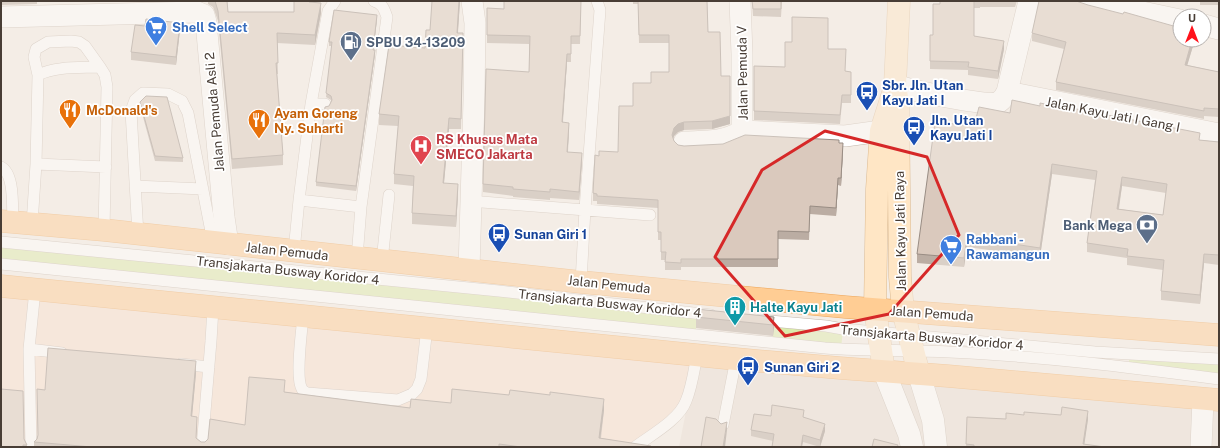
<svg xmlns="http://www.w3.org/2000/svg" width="1220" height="448" font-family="'Public Sans',sans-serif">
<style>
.residential{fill:#e9ded4}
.commercial{fill:#f8dfcf}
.green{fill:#dbecac}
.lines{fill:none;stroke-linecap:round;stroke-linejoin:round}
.service-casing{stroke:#c3b6ab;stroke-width:12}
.minor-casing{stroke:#c3b6ab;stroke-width:22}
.tertiary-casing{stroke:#c3b6ab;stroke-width:23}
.secondary-casing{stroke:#dbbb94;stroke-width:23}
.primary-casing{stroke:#eca65c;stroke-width:23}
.service{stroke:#fff;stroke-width:11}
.minor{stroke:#fff;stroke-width:21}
.tertiary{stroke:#fff;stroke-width:22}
.secondary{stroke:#ffe6c5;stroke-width:22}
.primary{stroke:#ffcd94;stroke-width:22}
.wall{fill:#bbada3;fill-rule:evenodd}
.shaded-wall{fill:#998d84}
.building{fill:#dac9bd;stroke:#998d84;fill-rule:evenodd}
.marked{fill:none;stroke:#d62828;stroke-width:3;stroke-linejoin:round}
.labels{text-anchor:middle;stroke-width:3.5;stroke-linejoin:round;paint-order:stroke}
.shop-label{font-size:13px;font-weight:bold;fill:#366cbe;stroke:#fff;text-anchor:start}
.service-label{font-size:13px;font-weight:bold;fill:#4e5e75;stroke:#fff;text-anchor:start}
.street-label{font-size:13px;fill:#483d35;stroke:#fff}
.transit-label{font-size:13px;font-weight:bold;fill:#164399;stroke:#fff;text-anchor:start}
.food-label{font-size:13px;font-weight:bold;fill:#c56008;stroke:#fff;text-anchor:start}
.health-label{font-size:13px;font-weight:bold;fill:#be3a42;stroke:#fff;text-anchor:start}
.culture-label{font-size:13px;font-weight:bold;fill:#0d838f;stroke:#fff;text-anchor:start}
</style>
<rect width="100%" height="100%" fill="#f4ede6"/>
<!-- residential -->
<path class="residential" d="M 697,355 L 1219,400 L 1219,447 L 679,447 Z"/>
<!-- commercial -->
<path class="commercial" d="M 1,286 L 697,355 L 686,402 L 635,447 L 1,447 Z"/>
<!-- green -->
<path class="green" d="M 1,242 L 696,313 L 696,335 L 1,264 Z
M 774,321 L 843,329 L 841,349 L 772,343 Z
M 1128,354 L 1219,359 L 1219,379 L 1130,367 Z"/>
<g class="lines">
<!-- service casing -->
<g class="service-casing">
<path id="service" d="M 38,75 L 34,57 L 36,49 L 48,42 L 71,41 L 79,42 L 85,46 L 100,67
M 311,104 L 325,104
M 36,164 L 106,167
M 1,167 C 15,174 12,208 13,222
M 135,186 L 203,189
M 299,200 L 361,207
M 482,202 L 650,215
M 32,224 L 36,164 L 38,75 C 57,66 79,68 100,67 L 105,75 L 107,87 L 104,230
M 138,235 L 131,111 L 135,100 L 143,93 L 168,94 L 182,101 L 188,113 L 213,242
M 1,242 L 499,291 L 711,315
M 294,251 L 299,200 L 311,104 L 328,11 L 335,1
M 357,258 L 361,207 L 387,17 C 384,9 383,4 374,1
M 382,261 L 389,195
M 1,264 L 825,348 C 866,351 908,350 949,352 C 1040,356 1129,367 1219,379
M 581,282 L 585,209 L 600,10 L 597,1
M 303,316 C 302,330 295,378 302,389 C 303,391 305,392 307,393 L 398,400 L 412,394 L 417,389 L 421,379 L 427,328
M 760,320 L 826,326 L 843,329 L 1095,352 L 1219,359
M 29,349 L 62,353
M 181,364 L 209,367
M 723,425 L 736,359
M 31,447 L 29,349 L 35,290
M 202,447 L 211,341 L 213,308
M 635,447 C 651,435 679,420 686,401 C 692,387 694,370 697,355"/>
</g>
<!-- minor casing -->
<g class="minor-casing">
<path id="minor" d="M 740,1 L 742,54 L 742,131
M 1090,1 L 1180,20
M 1,17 L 197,12 L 204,15 L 206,22 L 224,217 L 228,244
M 1204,25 L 1219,29
M 895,85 C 911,90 986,107 999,102 C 1002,100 1005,96 1007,92 L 1029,1
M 1007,92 L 1219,134
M 742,131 L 845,136 L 881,131
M 684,142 C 705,141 723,143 742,131
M 469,270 L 474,100 L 475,23 L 472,1
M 1201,447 L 1203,400"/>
</g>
<!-- tertiary casing -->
<g class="tertiary-casing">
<path id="tertiary" d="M 884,371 L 909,434 L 912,447
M 919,374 L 933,420 L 936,447"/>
</g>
<!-- secondary casing -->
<g class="secondary-casing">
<path id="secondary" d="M 899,1 L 895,85 L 898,104 L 900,277 L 903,311 L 919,374
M 884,371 L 875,309 L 877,189 L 881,131 L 892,96"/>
</g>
<!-- primary casing -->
<g class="primary-casing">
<path id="primary" d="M 1,221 L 104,230 L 581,282 L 845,307 L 1219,335
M 1,286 L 736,359 L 840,368 L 948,376 L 1219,400"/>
</g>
<!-- service -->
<use href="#service" class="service"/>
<!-- minor -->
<use href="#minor" class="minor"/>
<!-- tertiary -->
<use href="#tertiary" class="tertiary"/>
<!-- secondary -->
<use href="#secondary" class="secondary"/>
<!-- primary -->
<use href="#primary" class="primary"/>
</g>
<!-- wall -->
<path class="wall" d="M 1,1 L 37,1 L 37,4 L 1,5 Z
M 208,1 L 227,1 L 228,12 L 294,12 L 310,2 L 321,13 L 315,45 L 277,43 L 278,74 L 277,74 L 283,155 L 283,165 L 232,169 L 218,21 L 213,7 L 208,4 Z
M 460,1 L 458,33 L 463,33 L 461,129 L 449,129 L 444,183 L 458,194 L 456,227 L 412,224 L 412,213 L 413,186 L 394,184 L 394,174 L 398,126 L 379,125 L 379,114 L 425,48 L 430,30 Z
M 581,1 L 580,44 L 571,44 L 571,62 L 567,62 L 563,122 L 569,131 L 568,152 L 582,162 L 579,200 L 550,198 L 550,200 L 513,197 L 513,196 L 483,192 L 483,184 L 529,72 L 529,44 L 487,43 L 487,8 L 504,9 Z
M 633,1 L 707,1 L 708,32 L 721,76 L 730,124 L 712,129 L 684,130 L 678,132 L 674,136 L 673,138 L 674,141 L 678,145 L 684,146 L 839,143 L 843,151 L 841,186 L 838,185 L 836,216 L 810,214 L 809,240 L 778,239 L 778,267 L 681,267 L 681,270 L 665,270 L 665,260 L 661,260 L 661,240 L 658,240 L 658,208 L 597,204 L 597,201 L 593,201 L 593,193 L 599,156 L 618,152 L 633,106 L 651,83 L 669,72 L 669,43 L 639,43 L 638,4 L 633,4 Z
M 752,1 L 782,1 L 781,17 L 753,16 Z
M 940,1 L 1017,1 L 1015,7 L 980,7 L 980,8 L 974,8 L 974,36 L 1004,49 L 998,79 L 968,75 L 968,70 L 930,69 L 930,35 L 933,35 L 940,4 Z
M 1200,1 L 1219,1 L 1219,5 L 1200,5 Z
M 377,19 L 373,50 L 375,54 L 356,191 L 316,186 L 316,182 L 329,106 L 331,102 L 331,100 L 326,97 L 332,46 L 329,46 L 329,42 Z
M 180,30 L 176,65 L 131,60 L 131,52 Z
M 1032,33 L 1177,34 L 1193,40 L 1193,46 L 1187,65 L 1219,72 L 1219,117 L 1204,116 L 1204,119 L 1056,90 L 1056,82 L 1064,49 L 1032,41 Z
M 828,49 L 845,71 L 851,72 L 851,103 L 842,103 L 840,124 L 754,120 L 754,66 L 785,67 Z
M 140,102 L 183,158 L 183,162 L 155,161 L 140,106 Z
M 1010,113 L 1200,140 L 1219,142 L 1219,265 L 1204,263 L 1200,304 L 1161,300 L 1161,291 L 1163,270 L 1127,265 L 1127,258 L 1087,252 L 1087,243 L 1095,180 L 1052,174 L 1040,257 L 967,247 L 964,267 L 917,263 L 917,254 L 974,126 ZM 1122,186 L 1166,193 L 1163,215 L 1119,209 Z
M 696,309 L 774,317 L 773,336 L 696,328 Z
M 196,373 L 192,416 L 197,429 L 196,438 L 201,442 L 205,442 L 245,425 L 285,392 L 410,408 L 451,403 L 604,410 L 601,438 L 651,447 L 34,447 L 34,442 L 37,439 L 38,436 L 45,390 Z
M 1024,415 L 1061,415 L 1088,419 L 1084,444 L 1105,447 L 966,447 L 967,417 L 1006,419 Z
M 771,416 L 804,418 L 825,431 L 820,447 L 803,442 L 773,441 L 751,436 L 751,430 Z
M 24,439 L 27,445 L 27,447 L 1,447 Z"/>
<!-- shaded-wall -->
<path class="shaded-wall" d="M 459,1 L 460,1 L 457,43 L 457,33 Z
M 321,3 L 321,13 L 315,45 L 315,35 Z
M 377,15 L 377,19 L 373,54 L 373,50 Z
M 180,23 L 180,30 L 176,65 L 176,57 Z
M 1192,40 L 1193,46 L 1185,73 L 1185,65 Z
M 1004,41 L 1004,49 L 998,79 L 998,71 Z
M 375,50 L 375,54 L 356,191 L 356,186 Z
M 567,54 L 567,62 L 562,131 L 562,122 Z
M 730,116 L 730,124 L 712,129 L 712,121 Z
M 449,118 L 449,129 L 443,193 L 443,183 Z
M 684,122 L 684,130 L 678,132 L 674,136 L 672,143 L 672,135 L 674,128 L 678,124 Z
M 569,123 L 569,131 L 567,160 L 567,152 Z
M 843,143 L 843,151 L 841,186 L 841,178 Z
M 582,153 L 582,162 L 579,200 L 579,192 Z
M 1052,164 L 1052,174 L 1040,257 L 1040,248 Z
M 1122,177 L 1122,186 L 1117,218 L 1117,209 Z
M 838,178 L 838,185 L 836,216 L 836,208 Z
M 458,184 L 458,194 L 456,227 L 456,216 Z
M 967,237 L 967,247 L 964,267 L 964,258 Z
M 1204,254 L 1204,263 L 1200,304 L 1200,295 Z
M 774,317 L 774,328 L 773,336 L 773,325 Z
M 196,361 L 196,373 L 191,428 L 191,416 Z
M 604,399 L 604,410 L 599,447 L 599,438 Z
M 1088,411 L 1088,419 L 1084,447 L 1083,444 Z
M 727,422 L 727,430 L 725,447 L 723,447 Z
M 825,424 L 825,431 L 820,447 L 820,440 Z
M 803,435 L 803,442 L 802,447 L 801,447 Z"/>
<!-- building -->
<path class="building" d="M 215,1 L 227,1 L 228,12 L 294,12 L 294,1 L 309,1 L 309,2 L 321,3 L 315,35 L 277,33 L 278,63 L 276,63 L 283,155 L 232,159 L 218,11 Z
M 432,1 L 459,1 L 457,33 L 463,33 L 461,119 L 449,118 L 443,183 L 458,184 L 456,216 L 412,213 L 414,176 L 394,174 L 399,116 L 379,114 L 389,45 L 425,48 L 426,30 L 430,30 Z
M 504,1 L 581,1 L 580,36 L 571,36 L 571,54 L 567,54 L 562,122 L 569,123 L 567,152 L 582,153 L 579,192 L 550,189 L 550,192 L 513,189 L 513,187 L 483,184 L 486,69 L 529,72 L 530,36 L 487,35 L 487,8 L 504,9 Z
M 638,1 L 707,1 L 708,32 L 720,32 L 721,76 L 730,76 L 730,116 L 712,121 L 684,122 L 678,124 L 674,128 L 672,135 L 674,141 L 678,145 L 684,146 L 723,144 L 745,135 L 839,140 L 839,143 L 843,143 L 841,178 L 838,178 L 836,208 L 810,206 L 809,232 L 778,231 L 778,259 L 681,259 L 681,263 L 665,262 L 666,252 L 661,252 L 661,232 L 658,232 L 658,200 L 597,196 L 597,194 L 593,193 L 595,155 L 599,156 L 599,151 L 618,152 L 619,106 L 633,106 L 633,83 L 651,83 L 651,72 L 669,72 L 669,35 L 639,35 Z
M 752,1 L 781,1 L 781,9 L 753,9 Z
M 940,1 L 974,1 L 974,36 L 1004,41 L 998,71 L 968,67 L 969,62 L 930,61 L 930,35 L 933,35 L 933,4 L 940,4 Z
M 1039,1 L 1076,1 L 1088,5 L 1123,14 L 1124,12 L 1131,14 L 1177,27 L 1175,34 L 1180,35 L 1180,40 L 1192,40 L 1185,65 L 1219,72 L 1219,109 L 1204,108 L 1204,111 L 1056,82 L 1066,42 L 1032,33 Z
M 334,10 L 377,15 L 373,50 L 375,50 L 356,186 L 316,182 L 325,107 L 329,106 L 332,100 L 331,96 L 326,93 L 332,42 L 329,42 Z
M 792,17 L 828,18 L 828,49 L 846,49 L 845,71 L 851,72 L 851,95 L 842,95 L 840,115 L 754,111 L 754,66 L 785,67 L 785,42 L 792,42 Z
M 146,19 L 180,23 L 176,57 L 131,52 L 135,25 L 145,26 Z
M 146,96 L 167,97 L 183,158 L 155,156 L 140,102 Z
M 1012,100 L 1040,106 L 1040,103 L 1050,105 L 1051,104 L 1200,133 L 1199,140 L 1219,142 L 1219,255 L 1204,254 L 1200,295 L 1161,291 L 1164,260 L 1127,256 L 1128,249 L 1087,243 L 1097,171 L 1052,164 L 1040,248 L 967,237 L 964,258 L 917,254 L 935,122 L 974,126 L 979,107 L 1010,113 ZM 1122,177 L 1167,184 L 1163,215 L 1117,209 Z
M 696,309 L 774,317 L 773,325 L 696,317 Z
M 48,348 L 196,361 L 191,416 L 197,417 L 196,438 L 201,442 L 205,442 L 208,439 L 210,419 L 245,425 L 249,377 L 285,380 L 284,392 L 410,408 L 411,399 L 451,403 L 452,389 L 509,395 L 510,390 L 550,395 L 550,392 L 604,399 L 599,438 L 651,446 L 651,447 L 521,447 L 499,444 L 499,447 L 92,447 L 34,442 L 37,439 L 38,435 L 37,389 L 45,390 Z
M 1,389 L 23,391 L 24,439 L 27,445 L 23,445 L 23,447 L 1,447 Z
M 772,405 L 804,410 L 803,417 L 825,424 L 820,440 L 803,435 L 801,447 L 772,447 L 774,434 L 751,430 L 754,414 L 771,416 Z
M 1062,407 L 1088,411 L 1083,444 L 1105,447 L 974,447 L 974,445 L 966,444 L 967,417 L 1006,419 L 1006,413 L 1024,415 L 1024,412 L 1061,415 Z
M 706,417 L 716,419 L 721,424 L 727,422 L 723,447 L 701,447 Z
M 874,439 L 898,445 L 897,447 L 872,447 Z"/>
<!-- marked area -->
<path d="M0 0H1220V448H0ZM 825,131 L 927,157 L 959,235 L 889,314 L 785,336 L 715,257 L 762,170 Z" fill="#f4ede6" fill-opacity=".55" fill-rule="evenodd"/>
<path class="marked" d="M 825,131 L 927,157 L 959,235 L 889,314 L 785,336 L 715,257 L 762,170 Z"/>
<!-- icons -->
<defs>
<g id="supermarket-pin" transform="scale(1.15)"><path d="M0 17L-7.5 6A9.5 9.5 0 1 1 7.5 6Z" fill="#3f7fe0" stroke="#fff"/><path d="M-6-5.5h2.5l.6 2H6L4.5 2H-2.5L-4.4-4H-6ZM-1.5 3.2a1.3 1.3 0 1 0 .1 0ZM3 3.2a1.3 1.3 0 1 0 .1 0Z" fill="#fff"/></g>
<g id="fuel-pin" transform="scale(1.15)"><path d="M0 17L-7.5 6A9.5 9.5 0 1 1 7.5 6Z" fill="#5c6f8a" stroke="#fff"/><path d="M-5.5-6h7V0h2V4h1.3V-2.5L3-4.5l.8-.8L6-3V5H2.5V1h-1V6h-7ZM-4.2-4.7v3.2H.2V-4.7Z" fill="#fff"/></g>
<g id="bus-pin" transform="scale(1.15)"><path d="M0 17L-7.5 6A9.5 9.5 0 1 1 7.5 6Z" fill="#1a4fb4" stroke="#fff"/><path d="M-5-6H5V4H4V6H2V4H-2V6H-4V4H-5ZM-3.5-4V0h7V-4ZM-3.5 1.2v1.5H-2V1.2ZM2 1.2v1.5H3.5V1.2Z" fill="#fff"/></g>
<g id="restaurant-pin" transform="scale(1.15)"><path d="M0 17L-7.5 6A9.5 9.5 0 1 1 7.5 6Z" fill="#e8710a" stroke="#fff"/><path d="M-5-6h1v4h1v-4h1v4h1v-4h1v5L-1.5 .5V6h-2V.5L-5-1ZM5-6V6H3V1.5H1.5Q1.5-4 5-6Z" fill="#fff"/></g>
<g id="hospital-pin" transform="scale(1.15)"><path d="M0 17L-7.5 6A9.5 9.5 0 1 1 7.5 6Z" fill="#e0444e" stroke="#fff"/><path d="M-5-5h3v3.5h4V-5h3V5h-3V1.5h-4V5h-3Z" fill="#fff"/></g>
<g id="bank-pin" transform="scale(1.15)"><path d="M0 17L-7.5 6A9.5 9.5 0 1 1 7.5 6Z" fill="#5c6f8a" stroke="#fff"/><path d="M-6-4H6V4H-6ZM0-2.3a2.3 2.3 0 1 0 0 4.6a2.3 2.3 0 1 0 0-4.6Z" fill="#fff"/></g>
<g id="building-pin" transform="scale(1.15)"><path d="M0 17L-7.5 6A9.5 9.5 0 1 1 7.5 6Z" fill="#0f9aa8" stroke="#fff"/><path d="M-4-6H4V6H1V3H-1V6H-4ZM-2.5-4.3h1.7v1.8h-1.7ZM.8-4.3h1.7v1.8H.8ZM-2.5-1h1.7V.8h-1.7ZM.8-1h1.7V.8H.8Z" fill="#fff"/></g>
</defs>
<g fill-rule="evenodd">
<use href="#supermarket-pin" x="156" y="27"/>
<use href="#fuel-pin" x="351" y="42"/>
<use href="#bus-pin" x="867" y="92"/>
<use href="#restaurant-pin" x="70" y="110"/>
<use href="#restaurant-pin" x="259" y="120"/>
<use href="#bus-pin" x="914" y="127"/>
<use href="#hospital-pin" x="421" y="146"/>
<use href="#bank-pin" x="1147" y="225"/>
<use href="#bus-pin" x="499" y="234"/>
<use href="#supermarket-pin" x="951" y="246"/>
<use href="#building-pin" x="735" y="307"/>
<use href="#bus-pin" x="748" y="367"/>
</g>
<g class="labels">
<!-- shop labels -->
<g class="shop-label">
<text x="172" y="32">Shell Select</text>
<text x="966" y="244">Rabbani -<tspan x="966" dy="15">Rawamangun</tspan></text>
</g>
<!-- service labels -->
<g class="service-label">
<text x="366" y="47">SPBU 34-13209</text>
<text x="1132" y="230" text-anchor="end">Bank Mega</text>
</g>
<!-- street labels -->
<g class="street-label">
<text transform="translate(742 73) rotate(-91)" y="5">Jalan Pemuda V</text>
<text transform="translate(214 112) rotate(-95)" y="5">Jalan Pemuda Asli 2</text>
<text transform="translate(1113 114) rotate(11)" y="5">Jalan Kayu Jati I Gang I</text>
<text transform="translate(900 231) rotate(-91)" y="5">Jalan Kayu Jati Raya</text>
<text transform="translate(287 251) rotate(6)" y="5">Jalan Pemuda</text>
<text transform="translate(288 270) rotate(6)" y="5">Transjakarta Busway Koridor 4</text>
<text transform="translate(609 284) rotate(6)" y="5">Jalan Pemuda</text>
<text transform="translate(610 303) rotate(6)" y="5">Transjakarta Busway Koridor 4</text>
<text transform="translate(932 313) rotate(4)" y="5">Jalan Pemuda</text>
<text transform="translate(932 337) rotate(5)" y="5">Transjakarta Busway Koridor 4</text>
</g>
<!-- transit labels -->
<g class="transit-label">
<text x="882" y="90">Sbr. Jln. Utan<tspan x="882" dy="15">Kayu Jati I</tspan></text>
<text x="930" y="125">Jln. Utan<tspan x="930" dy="15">Kayu Jati I</tspan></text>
<text x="514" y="239">Sunan Giri 1</text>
<text x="764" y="372">Sunan Giri 2</text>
</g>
<!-- food labels -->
<g class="food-label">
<text x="86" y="115">McDonald's</text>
<text x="274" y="118">Ayam Goreng<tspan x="274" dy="15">Ny. Suharti</tspan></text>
</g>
<!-- health labels -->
<g class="health-label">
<text x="436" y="144">RS Khusus Mata<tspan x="436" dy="15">SMECO Jakarta</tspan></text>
</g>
<!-- culture labels -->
<g class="culture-label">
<text x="750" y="312">Halte Kayu Jati</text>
</g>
</g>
<!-- border -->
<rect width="1220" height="448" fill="none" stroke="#483d35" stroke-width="4"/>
<!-- north arrow -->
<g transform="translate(1192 28)"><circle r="19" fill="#ffffff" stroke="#b6b1ae"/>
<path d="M0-3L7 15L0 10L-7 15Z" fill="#ff121b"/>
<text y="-6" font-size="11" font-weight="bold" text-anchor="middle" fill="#483d35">U</text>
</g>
</svg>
